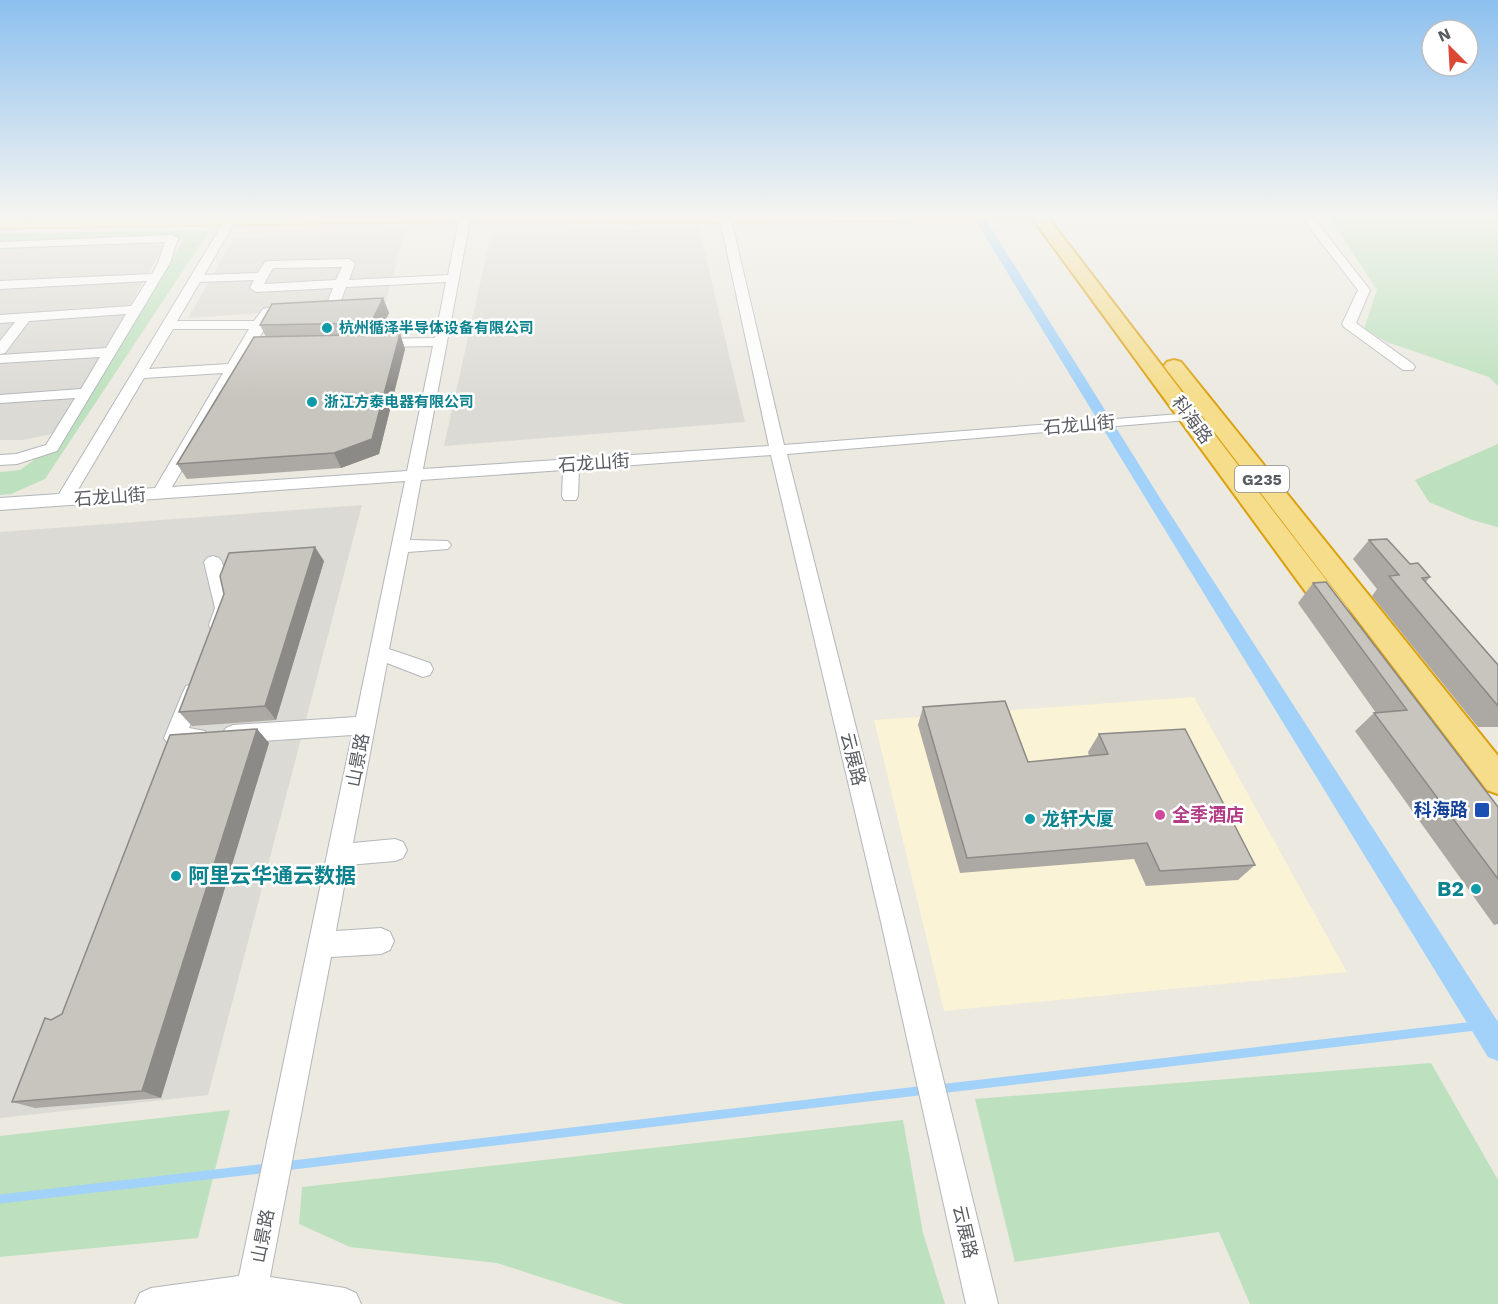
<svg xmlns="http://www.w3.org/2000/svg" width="1498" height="1304" font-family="'Work Sans','Noto Sans SC',sans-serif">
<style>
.commercial{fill:#fbf3d5}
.industrial{fill:#dcdad4}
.green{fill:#bde1be}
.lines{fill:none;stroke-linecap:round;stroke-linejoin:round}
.stream{stroke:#a2d1f9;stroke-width:9}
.canal{fill:#a2d1f9;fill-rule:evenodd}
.minor-casing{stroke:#b3b6ba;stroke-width:2}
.major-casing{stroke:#e7c45d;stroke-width:3}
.highway-casing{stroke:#dca10f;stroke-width:4}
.minor{fill:#fff;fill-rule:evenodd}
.major{fill:#f9eea7;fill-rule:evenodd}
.highway{fill:#f5dd8c;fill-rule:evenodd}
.wall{fill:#aca9a4}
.shaded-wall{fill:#8c8a86}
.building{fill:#c8c5bf;stroke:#8c8a86;stroke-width:1.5}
.culture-dot{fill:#0f9aa8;stroke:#fff;stroke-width:2}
.transit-dot{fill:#1a4fb4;stroke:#fff;stroke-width:2}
.hotel-dot{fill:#d1479c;stroke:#fff;stroke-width:2}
.labels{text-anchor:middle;stroke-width:5;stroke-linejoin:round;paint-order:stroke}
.far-culture-label{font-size:15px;font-weight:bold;fill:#0d838f;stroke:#fff;text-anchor:start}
.shield{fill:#fff;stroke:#8b8d90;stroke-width:1.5}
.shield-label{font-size:16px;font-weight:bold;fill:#595c60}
.street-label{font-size:18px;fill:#595c60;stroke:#fff}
.transit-label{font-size:18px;font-weight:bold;fill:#164399;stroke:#fff;text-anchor:end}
.hotel-label{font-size:18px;font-weight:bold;fill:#b23c85;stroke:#fff;text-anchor:start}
.culture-label{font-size:18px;font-weight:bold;fill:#0d838f;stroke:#fff;text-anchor:start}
.near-culture-label{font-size:21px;font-weight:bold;fill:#0d838f;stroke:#fff;text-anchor:start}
</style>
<rect width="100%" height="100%" fill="#ebe9e0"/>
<!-- commercial -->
<path class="commercial" d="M 1194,697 L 1347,972 L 944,1011 L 874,720 Z"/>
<!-- industrial -->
<path class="industrial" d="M 699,228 L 745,422 L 444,446 L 491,234 Z
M 405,231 L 385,304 L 188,318 L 234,238 Z
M 147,242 L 164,246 L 56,433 L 23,440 L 0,440 L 0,250 Z
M 362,505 L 208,1095 L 0,1118 L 0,532 Z"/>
<!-- green -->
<path class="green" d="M 1328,215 L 1498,215 L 1498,386 L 1489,377 L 1387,342 L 1364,329 L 1377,290 Z
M 210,230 L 45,479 L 11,494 L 0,495 L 0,472 L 20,470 L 58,443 L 183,241 L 0,250 L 0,234 Z
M 1498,444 L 1498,527 L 1472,520 L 1429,502 L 1415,480 Z
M 1431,1063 L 1498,1180 L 1498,1304 L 1250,1304 L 1219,1232 L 1015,1262 L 975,1099 Z
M 230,1110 L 198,1238 L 0,1257 L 0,1136 Z
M 903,1120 L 923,1233 L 945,1304 L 624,1304 L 497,1263 L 350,1247 L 299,1224 L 302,1187 Z"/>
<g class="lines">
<!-- stream -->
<path class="stream" d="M 939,1089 L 1484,1025
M 284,1166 L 926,1090
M 0,1199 L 268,1168"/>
<!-- canal -->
<path class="canal" d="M 972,215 L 983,215 L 1165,506 L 1498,1022 L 1498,1061 L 1488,1057 Z"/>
<!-- minor casing -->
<g class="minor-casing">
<path id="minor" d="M 228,215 L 239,215 L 204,275 L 258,273 L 265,262 L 269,261 L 349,259 L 355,263 L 349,280 L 448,275 L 460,215 L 471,215 L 423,469 L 769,446 L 719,215 L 730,215 L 784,445 L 1193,413 L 1195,416 L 1188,420 L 787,454 L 905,922 L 998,1304 L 966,1304 L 881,922 L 771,455 L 579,469 L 578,496 L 576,500 L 564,500 L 562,496 L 563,470 L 421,480 L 410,540 L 448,541 L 451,545 L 448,549 L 408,552 L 389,649 L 430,663 L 433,669 L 430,675 L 423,677 L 387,663 L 353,843 L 395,839 L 403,842 L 407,850 L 403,858 L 395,861 L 348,865 L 336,931 L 381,928 L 390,932 L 394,941 L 390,950 L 381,954 L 331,957 L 270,1277 L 345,1288 L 356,1293 L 361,1304 L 135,1304 L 140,1293 L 151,1288 L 239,1276 L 352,735 L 233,743 L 226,740 L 222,734 L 226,728 L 233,725 L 356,717 L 405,481 L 0,510 L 0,498 L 59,494 ZM 342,267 L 336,280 L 264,284 L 273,268 ZM 254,280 L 250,288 L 256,292 L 333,288 L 327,304 L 268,308 L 263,309 L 254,321 L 177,321 L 200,282 ZM 446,282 L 435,338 L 377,339 L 370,343 L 377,347 L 433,346 L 407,471 L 172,487 L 272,316 L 337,311 L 346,287 ZM 173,329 L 249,329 L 228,364 L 149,369 ZM 223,373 L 155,488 L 76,493 L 144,378 Z
M 1300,215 L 1311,215 L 1370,290 L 1356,323 L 1413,364 L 1415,367 L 1413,370 L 1403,370 L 1344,327 L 1342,324 L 1358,290 Z
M 172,235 L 178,238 L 170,263 L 57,451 L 17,464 L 0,465 L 0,455 L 16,454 L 46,445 L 75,398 L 0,403 L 0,395 L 81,389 L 100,357 L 0,363 L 0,355 L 106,348 L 126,314 L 29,321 L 5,353 L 0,354 L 0,341 L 15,322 L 0,323 L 0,315 L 131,306 L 147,281 L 0,289 L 0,281 L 152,274 L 158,263 L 165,242 L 0,248 L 0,242 Z
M 213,556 L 219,558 L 222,562 L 233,608 L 225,630 L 218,632 L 211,630 L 209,625 L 215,608 L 204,562 L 207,558 Z
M 193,684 L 200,686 L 203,692 L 189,728 L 205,731 L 209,737 L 205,743 C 194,747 179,748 168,744 L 164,738 L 183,692 L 186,686 Z"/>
</g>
<!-- major casing -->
<g class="major-casing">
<path id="major" d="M 317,215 L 1035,215 L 1028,219 L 724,222 L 467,221 L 0,228 L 0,220 Z"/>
</g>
<!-- highway casing -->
<g class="highway-casing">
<path id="highway" d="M 1030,215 L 1046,215 L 1347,607 L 1351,614 L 1347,621 L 1337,624 L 1327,621 Z
M 1174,360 L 1181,362 L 1498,756 L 1498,794 L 1487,790 L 1167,370 L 1164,366 L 1167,362 Z"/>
</g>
<!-- minor -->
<use href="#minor" class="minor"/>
<!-- major -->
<use href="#major" class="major"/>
<!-- highway -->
<use href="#highway" class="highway"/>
</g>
<!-- wall -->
<path class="wall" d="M 383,298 L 389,313 L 378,335 L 400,334 L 405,349 L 379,454 L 341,468 L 187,479 L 177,464 L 266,337 L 260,325 Z
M 1369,540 L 1430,577 L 1426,582 L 1498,665 L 1498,727 L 1478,727 L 1372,596 L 1377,589 L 1353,559 Z
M 324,561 L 276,720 L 192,726 L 179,712 Z
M 1313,583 L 1498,807 L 1498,924 L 1494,925 L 1355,731 L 1374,713 L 1376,713 L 1298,603 Z
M 923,707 L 1028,762 L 1089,756 L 1088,752 L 1099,734 L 1255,865 L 1238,880 L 1146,886 L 1134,859 L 960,873 L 918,725 Z
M 257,729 L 269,743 L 161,1098 L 35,1108 L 12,1102 L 51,1020 L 62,1014 Z"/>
<!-- shaded-wall -->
<path class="shaded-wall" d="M 383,298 L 389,313 L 377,337 L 371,323 Z
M 400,334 L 405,349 L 379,454 L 341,468 L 334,453 Z
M 315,547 L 324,561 L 276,720 L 265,706 Z
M 257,729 L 269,743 L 161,1098 L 142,1091 Z"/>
<!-- building -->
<path class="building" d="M 383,298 L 371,323 L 260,325 L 272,304 Z
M 400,334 L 372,439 L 334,453 L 177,464 L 254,337 Z
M 1387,539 L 1410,564 L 1418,563 L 1430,577 L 1422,578 L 1498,665 L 1498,706 L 1389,576 L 1399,575 L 1369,540 Z
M 315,547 L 265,706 L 179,712 L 224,594 L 220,576 L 229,553 Z
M 1326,582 L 1498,807 L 1498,879 L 1374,713 L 1407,710 L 1313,583 Z
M 1005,701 L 1028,762 L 1108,754 L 1099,734 L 1185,729 L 1255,865 L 1160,871 L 1147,843 L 967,858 L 923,707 Z
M 257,729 L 142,1091 L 12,1102 L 45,1018 L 51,1020 L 62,1014 L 170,735 Z"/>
<!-- sky -->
<linearGradient id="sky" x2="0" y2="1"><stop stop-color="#8cc0ef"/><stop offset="0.54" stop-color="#f6f5f1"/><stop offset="1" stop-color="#f6f5f1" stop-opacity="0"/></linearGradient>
<rect width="1498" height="398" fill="url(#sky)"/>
<!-- markers -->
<g class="culture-dot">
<circle cx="327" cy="328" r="6"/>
<circle cx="312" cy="402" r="6"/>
<circle cx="1030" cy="819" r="6"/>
<circle cx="176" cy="876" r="6"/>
<circle cx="1476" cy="889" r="6"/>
</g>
<rect class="transit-dot" x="1474" y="802" width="16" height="16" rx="3"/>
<circle class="hotel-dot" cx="1160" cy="815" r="6"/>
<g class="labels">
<!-- far-culture labels -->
<g class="far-culture-label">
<text x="339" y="333">杭州循泽半导体设备有限公司</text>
<text x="324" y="407">浙江方泰电器有限公司</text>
</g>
<!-- shield labels -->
<rect class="shield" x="1235" y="466" width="54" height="26" rx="4.5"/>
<g class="shield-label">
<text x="1262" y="485">G235</text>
</g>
<!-- street labels -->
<g class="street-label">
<text transform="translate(1192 420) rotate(53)" y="6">科海路</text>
<text transform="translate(1079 425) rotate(-5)" y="6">石龙山街</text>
<text transform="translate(594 463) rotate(-4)" y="6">石龙山街</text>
<text transform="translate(110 497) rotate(-4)" y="6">石龙山街</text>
<text transform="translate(853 759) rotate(76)" y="6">云展路</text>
<text transform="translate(358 760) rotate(-79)" y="6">山景路</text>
<text transform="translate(965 1232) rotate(77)" y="6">云展路</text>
<text transform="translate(263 1236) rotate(-79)" y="6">山景路</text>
</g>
<!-- transit labels -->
<g class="transit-label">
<text x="1468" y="816">科海路</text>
</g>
<!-- hotel labels -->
<g class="hotel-label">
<text x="1172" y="821">全季酒店</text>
</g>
<!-- culture labels -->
<g class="culture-label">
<text x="1042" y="825">龙轩大厦</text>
</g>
<!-- near-culture labels -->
<g class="near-culture-label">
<text x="188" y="883">阿里云华通云数据</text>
<text x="1464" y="896" text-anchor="end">B2</text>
</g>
</g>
<!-- north arrow -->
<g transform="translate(1450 48) rotate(336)"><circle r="28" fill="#ffffff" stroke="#bdbebf" stroke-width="1.5"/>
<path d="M0-4.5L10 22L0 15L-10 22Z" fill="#dc4634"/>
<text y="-9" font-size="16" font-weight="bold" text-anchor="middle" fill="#595c60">N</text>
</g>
</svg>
